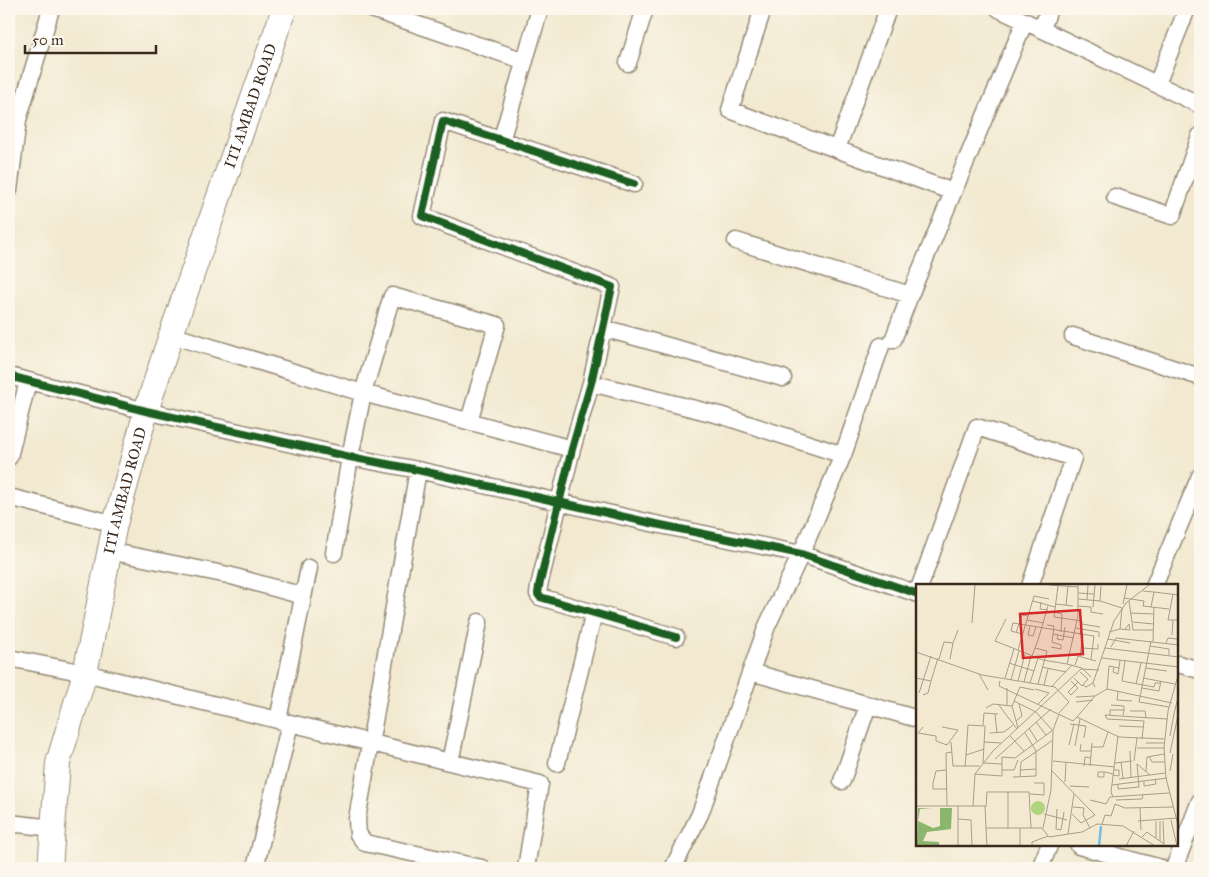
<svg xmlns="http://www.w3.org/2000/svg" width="1209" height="877" font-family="'IM FELL Great Primer',serif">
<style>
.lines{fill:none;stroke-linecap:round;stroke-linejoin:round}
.street-casing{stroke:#968a77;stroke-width:19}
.secondary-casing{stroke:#968a77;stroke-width:26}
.street{stroke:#fff;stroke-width:16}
.secondary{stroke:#fff;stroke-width:24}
.cycleway-casing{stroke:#fbf7ec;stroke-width:11}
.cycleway{stroke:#1b5e20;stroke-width:8}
.labels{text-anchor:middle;stroke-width:4;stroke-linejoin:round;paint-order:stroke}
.street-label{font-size:15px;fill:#3b2a1e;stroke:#fbf7ec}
.inset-river{fill:none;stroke:#70bdea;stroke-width:2.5}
.inset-road{fill:none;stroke:#a99d89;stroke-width:1}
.view{fill:#d62828;fill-opacity:0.15;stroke:#d62828;stroke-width:2.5}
.inset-edge{fill:none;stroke:#3b2a1e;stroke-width:2.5}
</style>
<rect width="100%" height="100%" fill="#fbf7ec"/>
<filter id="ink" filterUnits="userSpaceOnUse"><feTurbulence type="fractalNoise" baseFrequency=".02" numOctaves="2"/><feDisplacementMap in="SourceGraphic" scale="10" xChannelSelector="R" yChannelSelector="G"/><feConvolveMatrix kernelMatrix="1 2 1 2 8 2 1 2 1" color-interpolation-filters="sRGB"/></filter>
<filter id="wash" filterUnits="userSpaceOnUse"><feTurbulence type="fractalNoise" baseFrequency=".0096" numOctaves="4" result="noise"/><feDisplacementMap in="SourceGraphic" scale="20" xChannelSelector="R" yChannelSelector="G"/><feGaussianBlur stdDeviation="1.12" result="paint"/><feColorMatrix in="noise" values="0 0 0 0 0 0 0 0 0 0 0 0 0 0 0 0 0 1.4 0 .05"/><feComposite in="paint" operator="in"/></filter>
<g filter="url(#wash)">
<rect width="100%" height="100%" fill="#f2e9d0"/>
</g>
<g filter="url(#ink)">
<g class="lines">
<!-- street casing -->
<g class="street-casing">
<path id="street" d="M 371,9 L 525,61
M 763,9 L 730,110 L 953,192
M 999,9 L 1200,105
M 1042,29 L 1049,9
M 628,63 L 645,9
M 1157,84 L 1187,9
M 501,141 L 540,9
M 837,149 L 888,9
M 634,184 L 443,121 L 422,216 L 612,287 L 591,383 L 572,449 L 539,586 L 538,594 L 540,597 L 676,637
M 9,190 L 18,120 L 51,9
M 1115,197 L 1172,216 L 1200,136
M 736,241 L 910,295
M 603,328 L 783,378
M 171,335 L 363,393 L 572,449
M 1073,336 L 1200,377
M 893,340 L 910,295 L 1025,21
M 9,376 L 146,411 L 350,457 L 418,470 L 651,523 L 801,554 L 918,594
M 591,383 L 723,416 L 843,455
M 9,457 L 28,381
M 418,470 L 357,819 L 358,834 L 365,843 L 482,868
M 9,497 L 115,524
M 109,551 L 228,575 L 303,596
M 334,553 L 350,457 L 363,393 L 392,296 L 497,325 L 469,421
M 920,586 L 977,427 L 1073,458 L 1030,586
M 1154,586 L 1200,476
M 9,658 L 85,673 L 540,784 L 526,868
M 1178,664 L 1200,670
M 751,672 L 918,719
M 278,720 L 309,568
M 450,762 L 479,622
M 557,763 L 594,613
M 842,781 L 868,705
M 9,823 L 53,828
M 1079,846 L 1161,868
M 255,868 L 290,723
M 673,868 L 700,814 L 767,626 L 801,554 L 843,455 L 881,346
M 1040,868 L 1049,846
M 1174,868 L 1200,801"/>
</g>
<!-- secondary casing -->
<g class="secondary-casing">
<g id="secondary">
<path id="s1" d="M 50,868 L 58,763 L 85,673 L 115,524 L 146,411 L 171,335 L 284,9"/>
</g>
</g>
<!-- street -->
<use href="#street" class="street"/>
<!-- secondary -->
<use href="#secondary" class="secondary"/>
<!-- cycleway casing -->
<g class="cycleway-casing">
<path id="cycleway" d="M 634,184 L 443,121 L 422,216 L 612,287 L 591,383 L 572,449 L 539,586 L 538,594 L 540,597 L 676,637
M 9,376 L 146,411 L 350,457 L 418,470 L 651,523 L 801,554 L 918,594"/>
</g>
<!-- cycleway -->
<use href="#cycleway" class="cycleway"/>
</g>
</g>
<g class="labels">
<!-- street labels -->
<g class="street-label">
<text dy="5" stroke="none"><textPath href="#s1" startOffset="791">ITI AMBAD ROAD</textPath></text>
<text dy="5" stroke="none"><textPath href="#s1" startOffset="386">ITI AMBAD ROAD</textPath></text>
</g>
</g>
<!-- overview -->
<g transform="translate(916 584)">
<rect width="262" height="262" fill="#f2e9d0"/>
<path d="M115 224a7 7 0 1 1 14 0a7 7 0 1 1-14 0Z" fill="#afd57e"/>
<path d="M 2,224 L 16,224 L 4,225 L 2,237 L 17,244 L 24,242 L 24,224 L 36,224 L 35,245 L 11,248 L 7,257 L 23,258 L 23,262 L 1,262 Z" fill="#8bb66d"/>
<path class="inset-river" d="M 183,262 L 185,242"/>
<path class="inset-road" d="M 133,1 L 162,3M 162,1 L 162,32 L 151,80 L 166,84 L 175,93M 142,2 L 138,33 L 166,37 L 164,51M 227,7 L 238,8 L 235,23M 238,8 L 263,11M 162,9 L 178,10M 257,10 L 252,36 L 263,36M 208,14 L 228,17 L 227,22 L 253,25M 162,15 L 184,17 L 206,24 L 204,45 L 193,48M 171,16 L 172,1M 117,17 L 139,23M 184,17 L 185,2M 213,17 L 216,38 L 238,40M 125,18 L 124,25 L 132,26M 139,20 L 157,22M 207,20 L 211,1M 150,21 L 152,2M 162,22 L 175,23 L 175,28 L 187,30M 177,23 L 179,1M 138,28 L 146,30 L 145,48M 215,29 L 238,30M 90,35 L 79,57 L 127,76 L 151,80M 111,36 L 128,39M 56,39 L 59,1M 216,39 L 217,46 L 237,46M 166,40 L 184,43M 131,41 L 138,42 L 136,58 L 145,61 L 145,65 L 135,63M 114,42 L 112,51 L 117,52 L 120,43M 160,44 L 183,48 L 183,53M 204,45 L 214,46 L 213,40 L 209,45M 100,49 L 106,31 L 112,32M 106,50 L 95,47 L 97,39 L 178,52 L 175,75M 137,50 L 158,54M 142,51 L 141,55 L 147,56 L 149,43M 256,51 L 257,36M 192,55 L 214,59M 122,56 L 132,22M 235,57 L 223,118 L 253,123M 237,58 L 238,23M 250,59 L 252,54 L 262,55M 234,62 L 253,65 L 253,71M 195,63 L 200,54 L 263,61M 119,64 L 131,67 L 122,100M 166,64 L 182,65 L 182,60M 189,64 L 263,73M 102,66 L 118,12 L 133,15M 0,68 L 66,91 L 139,103 L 153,118 L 143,129M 116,72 L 122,56M 164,72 L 167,51M 186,74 L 263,83M 23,75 L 28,58 L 37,59 L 42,46M 34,75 L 37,59M 209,77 L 206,97 L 238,103 L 239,99 L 244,99M 93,79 L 118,87M 159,81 L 162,72 L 180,77M 126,83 L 150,88M 203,84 L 198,83 L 197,88 L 202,90 L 203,84 L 204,76M 230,84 L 251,87M 263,88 L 252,127 L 248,164 L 250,194 L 263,245M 63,90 L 72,106M 0,94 L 15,97 L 22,74M 89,94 L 98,65M 158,94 L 166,102 L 172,95 L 164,88M 227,94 L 259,100M 95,96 L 103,67M 84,97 L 83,102 L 157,137 L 161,133 L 203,153 L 249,155M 102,97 L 109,70M 155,97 L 162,104 L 155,111 L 152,108 L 162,98M 108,98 L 115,72M 114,99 L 122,74M 177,99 L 198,37 L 210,19 L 233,1M 220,100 L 225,79M 128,101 L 132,85M 167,101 L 170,103 L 177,99 L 179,103M 136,102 L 156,81M 226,104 L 243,107 L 245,97M 119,105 L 133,109 L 122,120M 191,105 L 193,82 L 198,83M 202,108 L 201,116 L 216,117M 3,109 L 15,72M 7,111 L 12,109 L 15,97M 160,113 L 179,112 L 191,105 L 256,119M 98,117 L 120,128 L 137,147 L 135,206 L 127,244M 160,118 L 177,116M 82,120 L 101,145M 91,121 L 91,104M 195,121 L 208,122 L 208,126M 96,122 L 104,103 L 118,106M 70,124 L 77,120 L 96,122 L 102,144M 214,127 L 229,127 L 230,134M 79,130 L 81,149M 258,130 L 263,109M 194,131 L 194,126 L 208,126 L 207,131M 161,133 L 179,112M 100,137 L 106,132 L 103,120M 120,138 L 130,151M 154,140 L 170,142 L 168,154M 67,141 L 68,129 L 82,130M 203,142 L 227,143M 7,143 L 2,149 L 20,152 L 20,157 L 31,161 L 42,146 L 26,143M 113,144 L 121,157M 137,146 L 143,130M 74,149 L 88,148 L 97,141M 94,152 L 108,167M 254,152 L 258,130M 226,155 L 228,137 L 191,135 L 189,131 L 251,135M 35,158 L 37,182 L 64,182M 68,158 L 85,159M 230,159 L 248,159M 165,160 L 164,167 L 175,167M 153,161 L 158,140M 159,162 L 164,135M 176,163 L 187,163 L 192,148M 221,164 L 249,164M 214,167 L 215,193M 254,169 L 262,131M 50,171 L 52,141 L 69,142 L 67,179M 233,172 L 236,178 L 249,178M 86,173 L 99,174 L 137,146M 79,175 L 135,125M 137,177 L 199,183M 218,177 L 221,154M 205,178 L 207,194M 67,179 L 86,180M 199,179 L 216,177M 49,182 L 50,171 L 68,165M 168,182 L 169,173 L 175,174M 174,182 L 176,159M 30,186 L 20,187 L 17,199 L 17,205 L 30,205M 86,186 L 98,186 L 102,176M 105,186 L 120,185M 136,187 L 179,231 L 165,239 L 156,230M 230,187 L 231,173 L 248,170M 254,187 L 257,170M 188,188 L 188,193 L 182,193 L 182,188 L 189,188 L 197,190M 59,190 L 86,192 L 86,173M 197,191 L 203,192 L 203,186 L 198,186M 97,193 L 120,192 L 120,167 L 109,149M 104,193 L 105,178 L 137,156M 203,195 L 249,189M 228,197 L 228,202 L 240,200 L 239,195M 149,198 L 150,178M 202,200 L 202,205 L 223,203 L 221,180 L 234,191M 196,201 L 251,194M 154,202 L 173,203M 92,208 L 92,244M 114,210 L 128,211 L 128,199 L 118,199M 197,213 L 195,208 L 202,152M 174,216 L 190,220 L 194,213 L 253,209M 200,216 L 226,215 L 227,211M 1,222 L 69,222 L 70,244 L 126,244 L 133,253 L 166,248 L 181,240 L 207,242 L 239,262M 31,222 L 30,169 L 36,168M 42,222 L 42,262M 57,222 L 59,190 L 77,167 L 165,85 L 183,86M 70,223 L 71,208 L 113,208 L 115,244M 157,223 L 168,224 L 167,231 L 174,244M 224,224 L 225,246M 141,225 L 140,245 L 145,246 L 148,228M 128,230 L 151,236M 42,235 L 55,236 L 56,262M 255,236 L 261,262M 222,237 L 261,234M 240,237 L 240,254M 244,237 L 244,257M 186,240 L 189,231 L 195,232 L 199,220 L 209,224 L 258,223M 70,244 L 71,262M 104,244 L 104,262M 152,250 L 158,210M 226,253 L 231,248 L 248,260 L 247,237M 116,262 L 116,258 L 132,252M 210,262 L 218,247"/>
<path class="view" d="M 164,26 L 167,70 L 107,74 L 104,30 Z"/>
<rect width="262" height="262" class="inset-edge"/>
</g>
<!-- margin -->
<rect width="1209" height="877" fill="none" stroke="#fbf7ec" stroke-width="30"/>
<!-- scale -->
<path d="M25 45v8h131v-8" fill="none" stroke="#3b2a1e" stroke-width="2.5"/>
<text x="32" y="45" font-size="15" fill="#3b2a1e" stroke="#fbf7ec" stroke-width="4" paint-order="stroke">50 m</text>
</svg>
